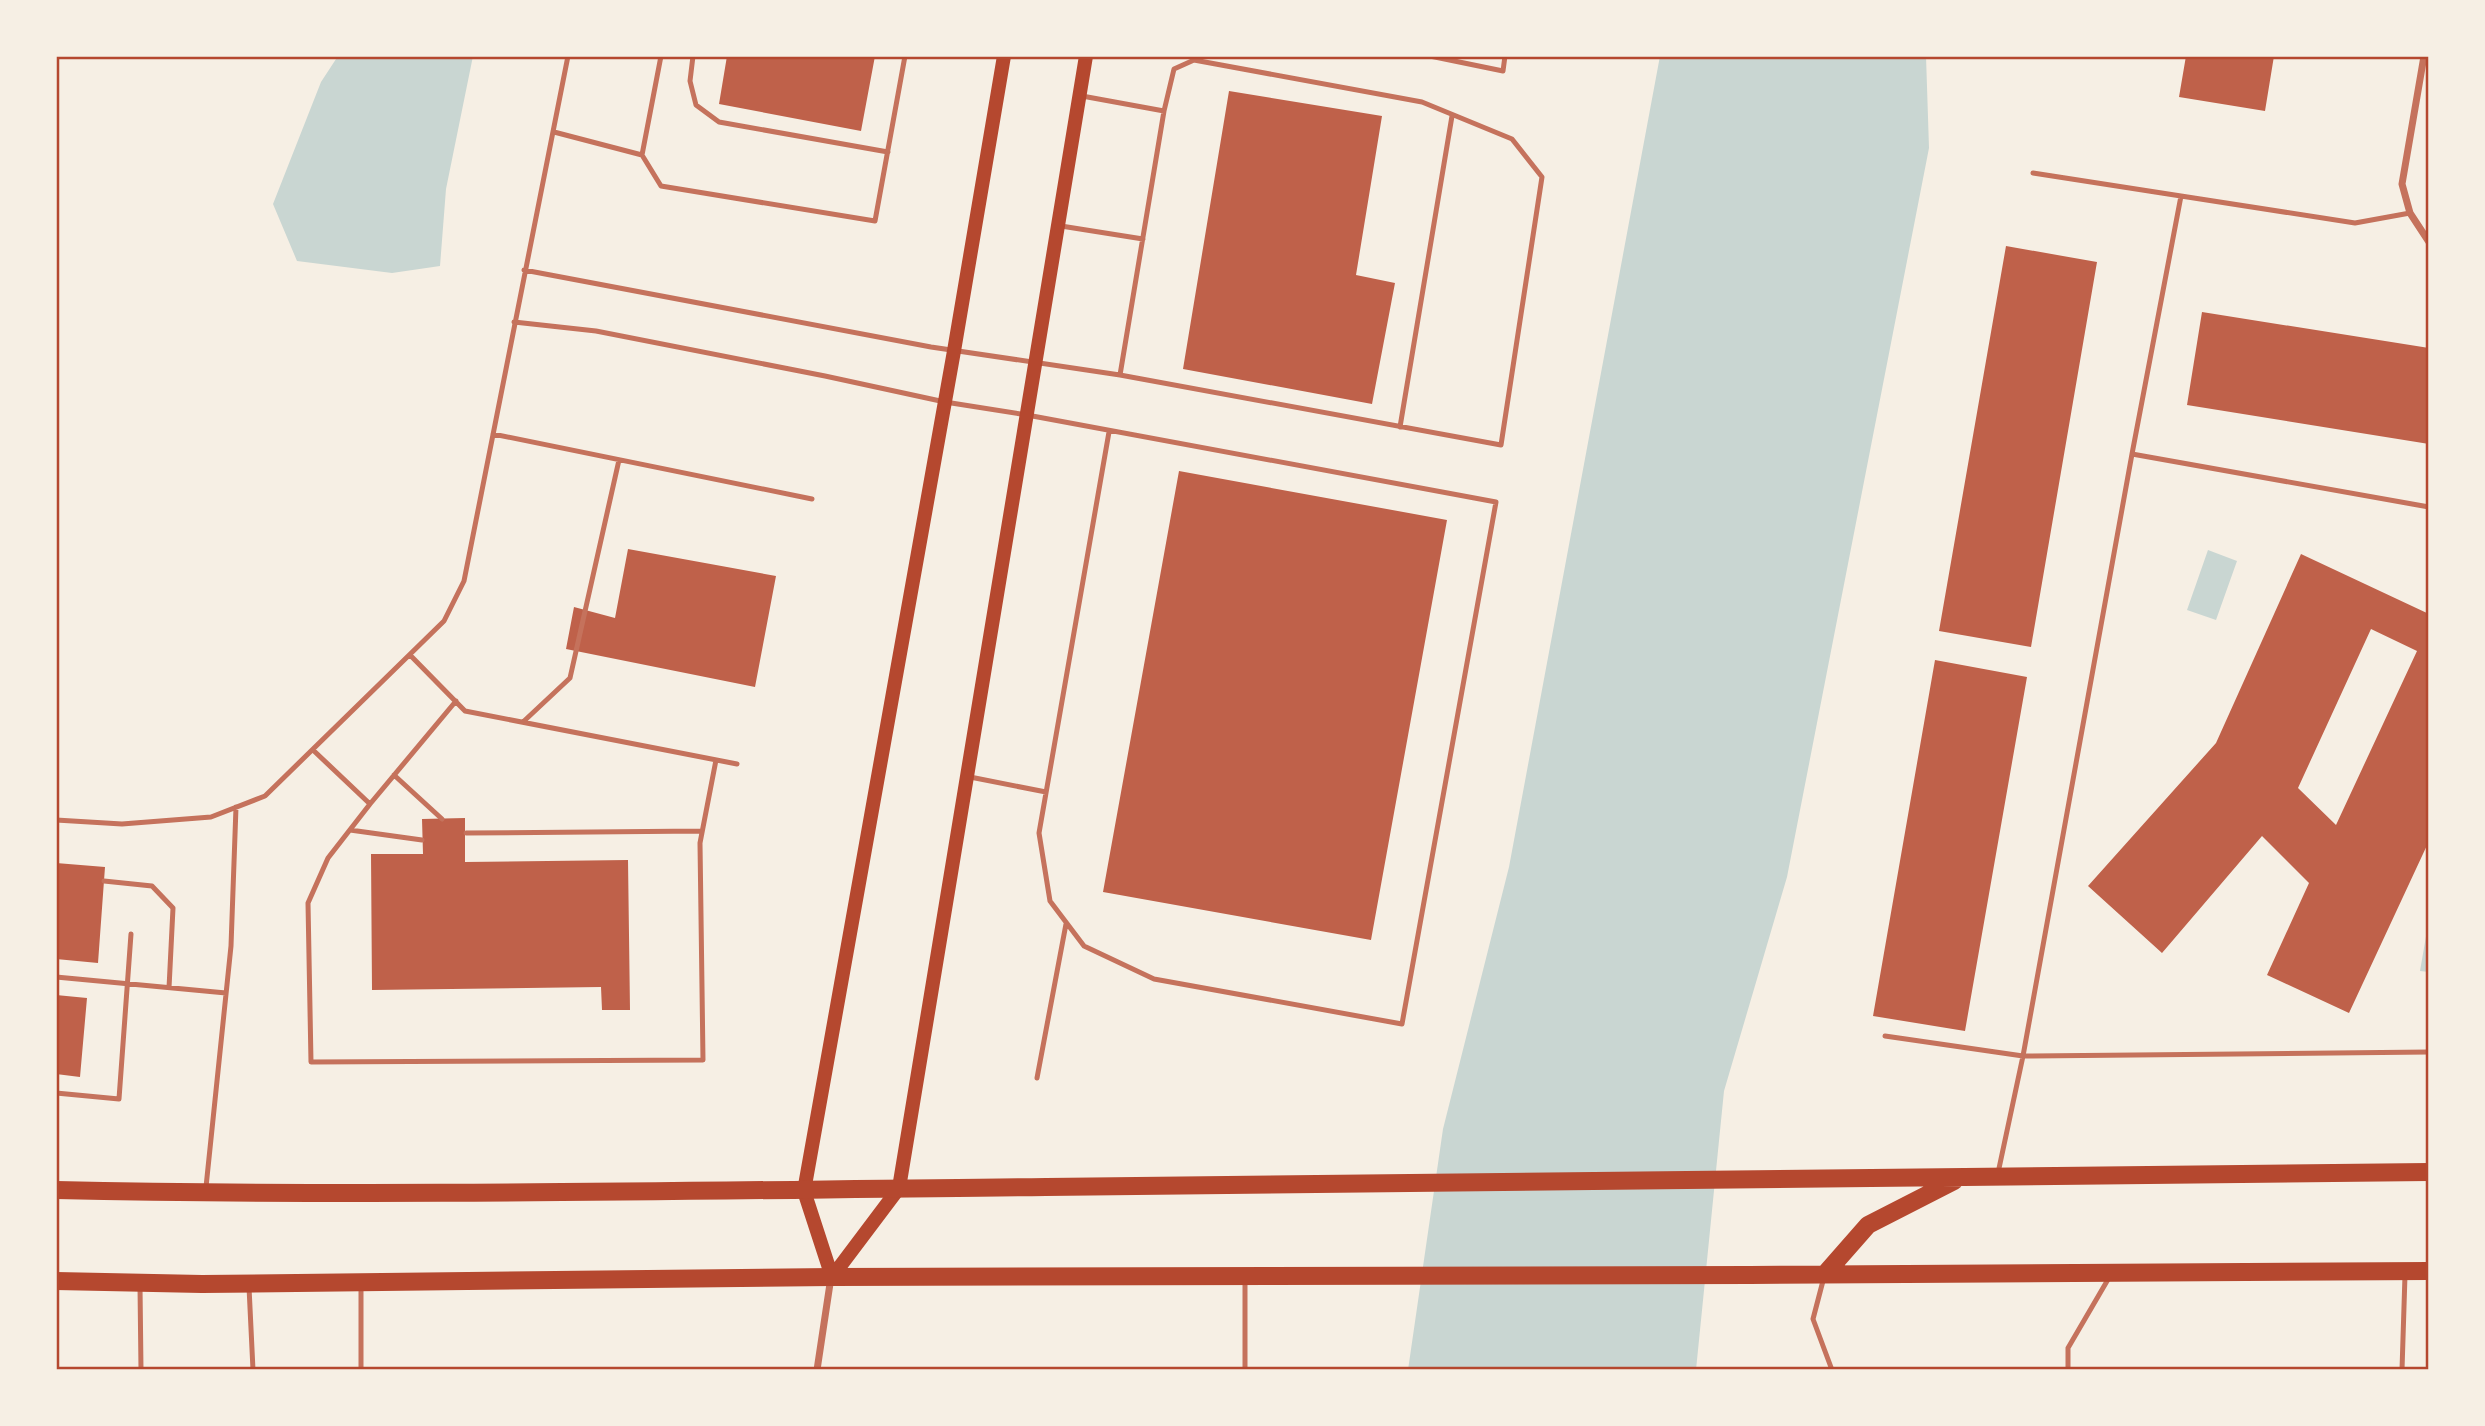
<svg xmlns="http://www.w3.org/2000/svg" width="2485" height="1426" font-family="'Open Sans',sans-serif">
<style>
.water{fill:#c9d6d2}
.building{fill:#bf614a;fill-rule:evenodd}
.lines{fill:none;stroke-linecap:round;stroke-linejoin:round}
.service{stroke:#c5725c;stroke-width:5}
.minor{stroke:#c5725c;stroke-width:7}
.secondary{stroke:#b5482f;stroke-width:14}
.primary{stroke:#b5482f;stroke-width:18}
.neatline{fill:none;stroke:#b5482f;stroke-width:2.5}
</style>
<rect width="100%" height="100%" fill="#f6efe4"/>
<!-- water -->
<path class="water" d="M 338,56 L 473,56 L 446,189 L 440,266 L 392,273 L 297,261 L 273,204 L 321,82 Z
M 1660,56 L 1926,56 L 1929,148 L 1787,877 L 1724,1091 L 1696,1370 L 1408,1370 L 1443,1129 L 1509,867 Z
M 2208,550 L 2237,561 L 2216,620 L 2187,610 Z
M 2429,919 L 2429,972 L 2420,971 Z"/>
<!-- building -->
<path class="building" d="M 727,56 L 875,56 L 861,131 L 719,104 Z
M 2186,56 L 2274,56 L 2265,111 L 2179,97 Z
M 1229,91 L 1382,116 L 1356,275 L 1395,283 L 1372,404 L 1183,369 Z
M 2006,246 L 2097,262 L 2031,647 L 1939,631 Z
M 2202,312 L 2429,348 L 2429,444 L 2187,405 Z
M 1179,471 L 1447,520 L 1371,940 L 1103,892 Z
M 628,549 L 776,576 L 755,687 L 566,649 L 574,607 L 615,618 Z
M 2301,554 L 2429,614 L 2429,841 L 2349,1013 L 2267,975 L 2309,883 L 2262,836 L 2162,953 L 2088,886 L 2216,743 ZM 2371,629 L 2417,651 L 2336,825 L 2298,788 Z
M 1935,660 L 2027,677 L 1965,1031 L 1873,1016 Z
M 465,818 L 465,862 L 628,860 L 630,1010 L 602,1010 L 601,987 L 372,990 L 371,854 L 423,854 L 422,819 Z
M 56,863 L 105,867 L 98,963 L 56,959 Z
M 56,995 L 87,998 L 80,1077 L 56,1074 Z"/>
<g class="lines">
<!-- service -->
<path class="service" d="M 693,56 L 690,81 L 696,105 L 719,122 L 888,152
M 1430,56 L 1503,71 L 1505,56
M 1082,96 L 1164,111
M 554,132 L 642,155 L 661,186 L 875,221 L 905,56
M 642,155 L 661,56
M 2033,173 L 2181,196 L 2132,454
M 2181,196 L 2355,223 L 2410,213
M 1061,226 L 1143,239
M 524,270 L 931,347 L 1120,375 L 1501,445 L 1542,177 L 1512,139 L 1422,102 L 1194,60 L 1174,69 L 1164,111 L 1120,375
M 514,322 L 596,331 L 825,376 L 945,402 L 1027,415 L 1496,502 L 1402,1024 L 1154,979 L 1084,946 L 1050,901 L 1039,833 L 1109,432
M 1400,427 L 1452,116
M 493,434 L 812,499
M 410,655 L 465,711 L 737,764
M 456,701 L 370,804 L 328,858 L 308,903 L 311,1062 L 703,1060 L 700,843 L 716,760
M 523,722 L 570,678 L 619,460
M 313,750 L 370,804
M 394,775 L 442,819
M 970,777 L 1046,792
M 56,820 L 122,824 L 211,817 L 265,796 L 444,621 L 464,581 L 568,56
M 350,830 L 422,840
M 466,833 L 702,831
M 104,881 L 152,886 L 173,908 L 169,988
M 56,977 L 226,993
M 1885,1036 L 2023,1056 L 2429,1052
M 1037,1078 L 1066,924
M 56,1093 L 119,1099 L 131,934
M 1998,1173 L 2023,1056 L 2132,454 L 2429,507
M 206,1187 L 231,946 L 236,807
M 1824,1277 L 1813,1319 L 1832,1370
M 140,1286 L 141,1370
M 249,1287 L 253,1370
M 361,1370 L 361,1285
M 1245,1370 L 1245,1279
M 2068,1370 L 2068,1348 L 2110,1276
M 2402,1370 L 2405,1275"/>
<!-- minor -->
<path class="minor" d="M 2424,56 L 2402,184 L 2410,213 L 2429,242
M 817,1370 L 831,1277"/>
<!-- secondary -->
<path class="secondary" d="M 832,1277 L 899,1188 L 1086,56
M 832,1277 L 804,1191 L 954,351 L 1004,56"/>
<!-- primary -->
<path class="primary" d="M 56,1190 C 386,1197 716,1190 1046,1187 C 1507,1183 1968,1179 2429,1172
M 1825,1274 L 1868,1225 L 1954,1181
M 56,1281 L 202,1284 L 832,1277 L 1750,1275 L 2429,1271"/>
</g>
<!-- border -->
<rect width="2485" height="1426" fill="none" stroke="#f6efe4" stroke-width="116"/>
<rect x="58" y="58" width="2369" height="1310" class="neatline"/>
</svg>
